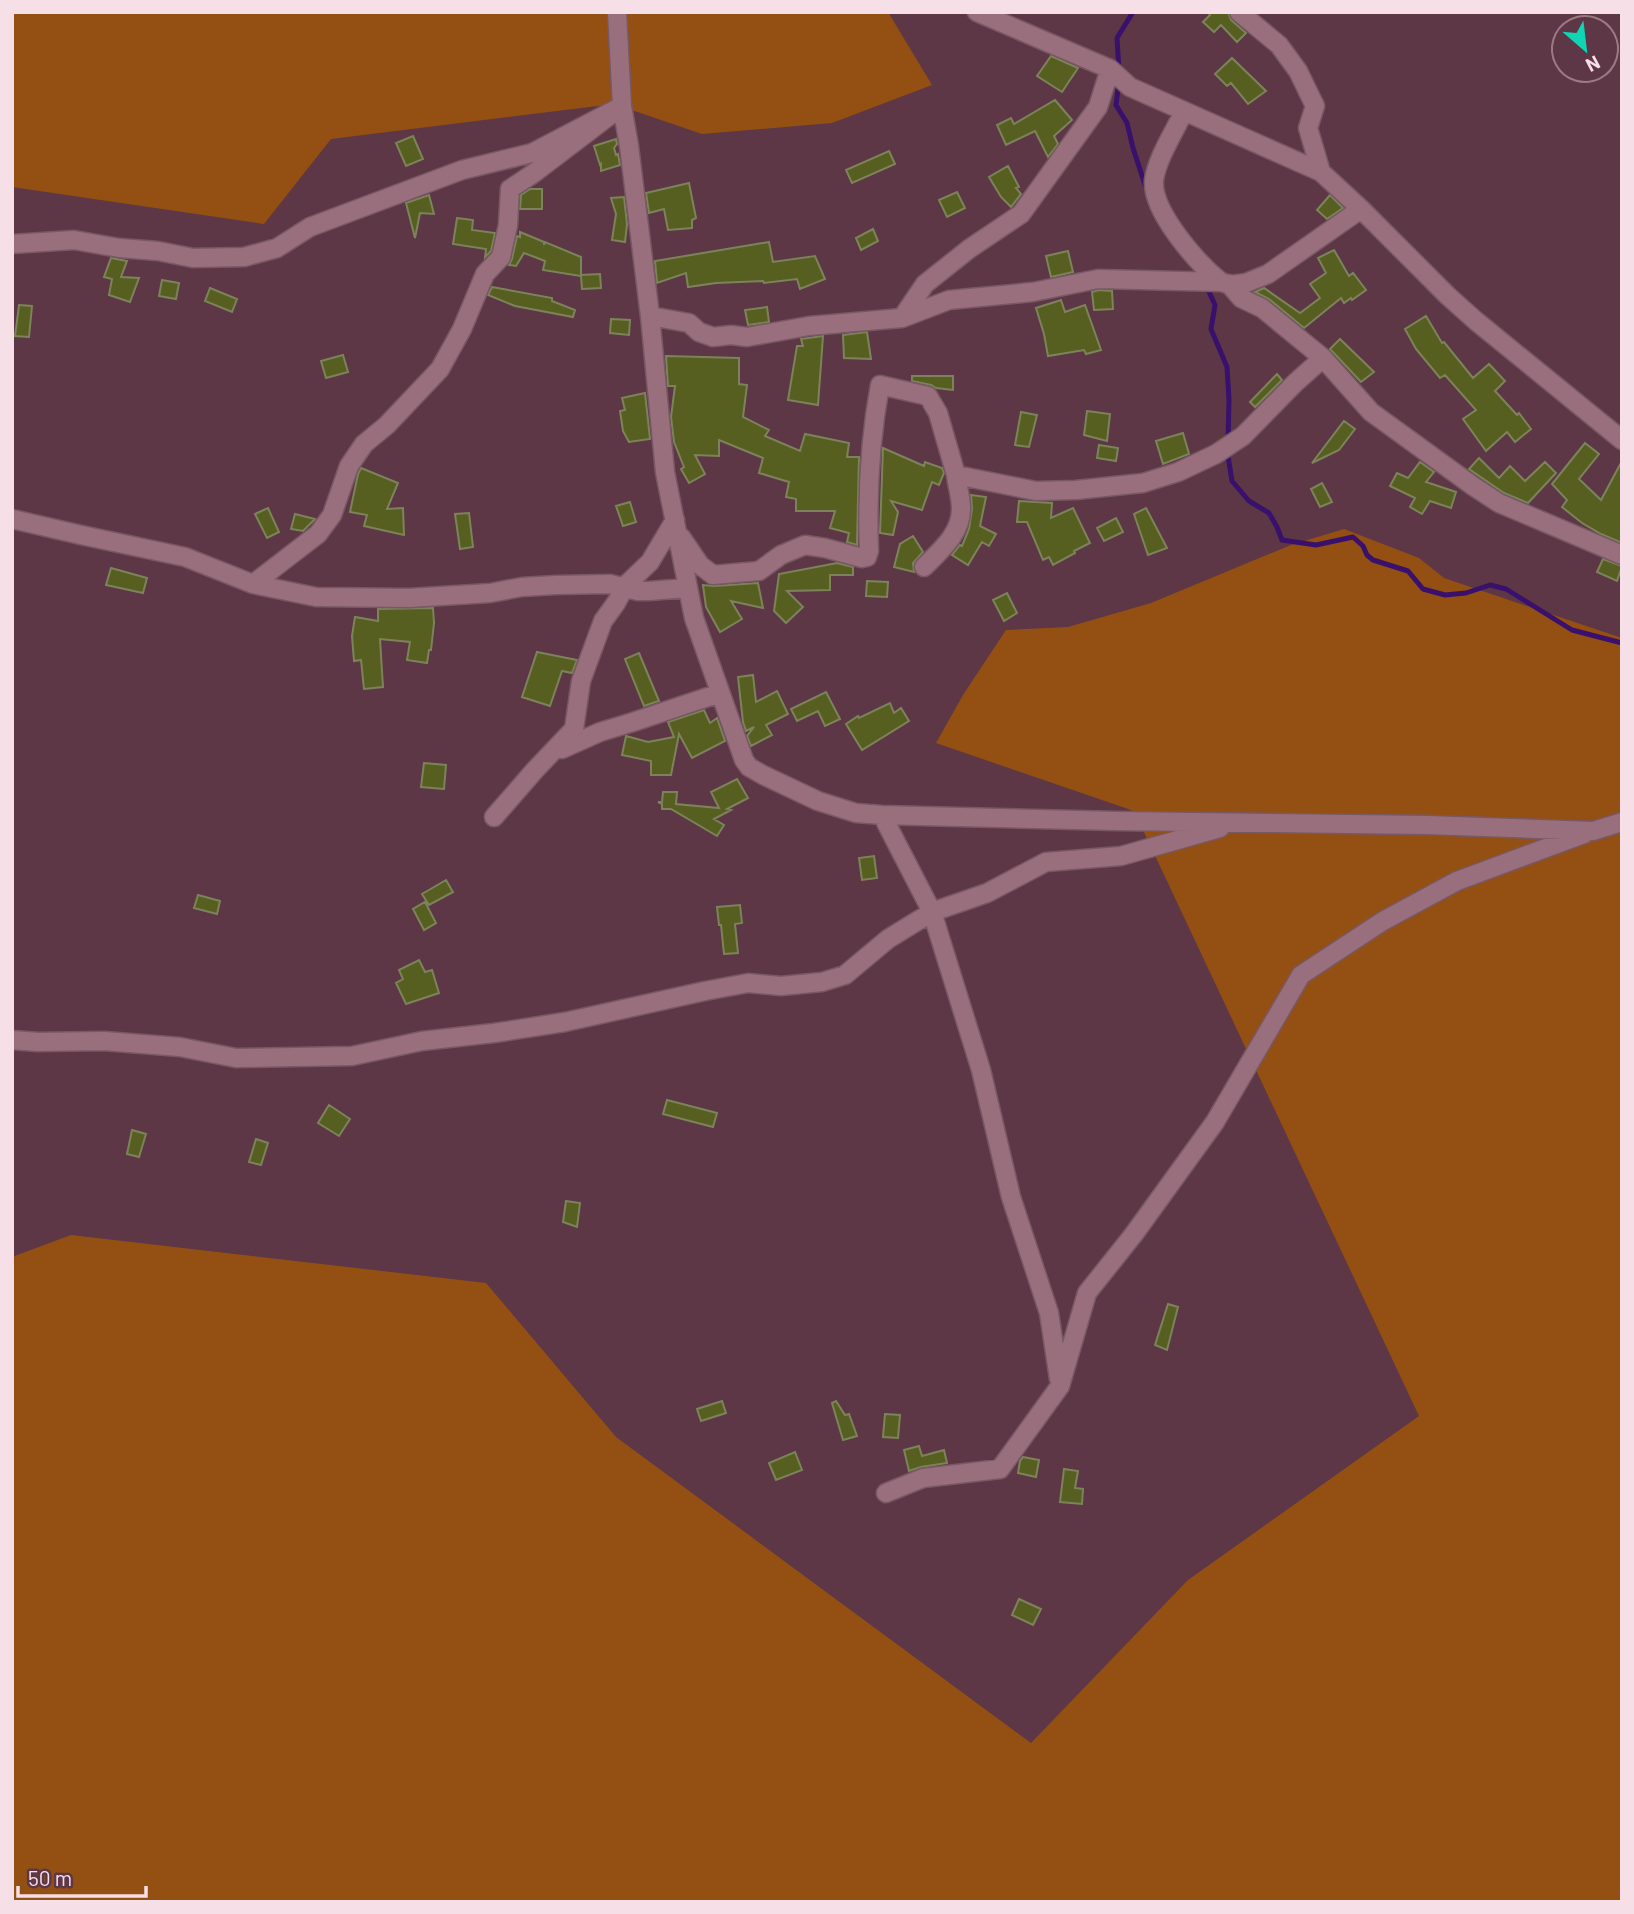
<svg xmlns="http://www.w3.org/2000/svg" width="1634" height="1914" font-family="Barlow,sans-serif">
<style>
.green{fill:#945013}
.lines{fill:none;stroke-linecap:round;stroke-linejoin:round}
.stream{stroke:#39116d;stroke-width:5}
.building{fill:#575f20;stroke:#7c835b;stroke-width:2}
.minor-casing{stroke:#785864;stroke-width:21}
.minor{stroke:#996f7e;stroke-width:18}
</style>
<rect width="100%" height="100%" fill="#5d3745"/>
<!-- green -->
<path class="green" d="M 12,12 L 888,12 L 932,85 L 832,123 L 702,134 L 614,104 L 331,139 L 264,224 L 12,187 Z
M 1344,529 L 1419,558 L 1444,578 L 1622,638 L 1622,1902 L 12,1902 L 12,1257 L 71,1235 L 486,1283 L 616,1437 L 1031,1743 L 1188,1580 L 1419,1416 L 1134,811 L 936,743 L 963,695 L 1006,630 L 1068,627 L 1151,603 L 1291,545 Z"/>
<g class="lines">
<!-- stream -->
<path class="stream" d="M 1119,71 L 1117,38 L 1133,12
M 1119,81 L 1116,105 L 1127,123 L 1133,148 L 1147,191
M 1206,285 L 1215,305 L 1211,329 L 1227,367 L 1229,400 L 1228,441
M 1227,450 L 1232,481 L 1249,501 L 1269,513 L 1277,527 L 1282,540 L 1316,545 L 1353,537 L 1363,546 L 1367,555 L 1373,560 L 1408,571 L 1423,589 L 1445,595 L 1466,593 L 1490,585 L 1506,589 L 1572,630 L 1622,643"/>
</g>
<!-- building -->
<path class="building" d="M 1208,12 L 1228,12 L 1231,20 L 1246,33 L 1237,42 L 1221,25 L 1214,32 L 1203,22 L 1210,15 Z
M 1051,56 L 1078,68 L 1062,92 L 1037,76 Z
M 1232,58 L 1266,91 L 1248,104 L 1231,83 L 1227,86 L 1215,74 Z
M 1055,100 L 1072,120 L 1054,136 L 1058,144 L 1048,157 L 1035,131 L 1006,145 L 997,125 L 1011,118 L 1014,124 Z
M 413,136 L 423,159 L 406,166 L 396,143 Z
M 616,139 L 617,144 L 614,148 L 616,155 L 618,154 L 620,165 L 601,171 L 601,164 L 600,165 L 594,146 Z
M 889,151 L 895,164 L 852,183 L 846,170 Z
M 1008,166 L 1019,187 L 1016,188 L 1021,194 L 1011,207 L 1001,197 L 989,177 Z
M 689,183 L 696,218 L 692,220 L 692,228 L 668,230 L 664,209 L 649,213 L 646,193 Z
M 530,189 L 542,189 L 542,209 L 520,209 L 521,195 Z
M 957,192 L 965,208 L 947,217 L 939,200 Z
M 429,195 L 434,214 L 420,213 L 415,238 L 406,203 Z
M 1330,195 L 1343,208 L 1327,219 L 1317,210 Z
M 624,197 L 627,224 L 625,242 L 612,240 L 616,214 L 611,198 Z
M 457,218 L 473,220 L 472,230 L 495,233 L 491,251 L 485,257 L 486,249 L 453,244 Z
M 873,229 L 878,241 L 861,250 L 856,238 Z
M 520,232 L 544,242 L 544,245 L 545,242 L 581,257 L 581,275 L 600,274 L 601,288 L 582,289 L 581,276 L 543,270 L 545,261 L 524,253 L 516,266 L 509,265 L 512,259 L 517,236 L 520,237 Z
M 769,242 L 773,262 L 815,256 L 825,279 L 800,289 L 797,279 L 764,283 L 763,281 L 716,283 L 688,287 L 686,273 L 657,283 L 655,261 Z
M 1334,250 L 1349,276 L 1353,273 L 1366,290 L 1352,300 L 1351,298 L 1344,303 L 1341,298 L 1304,328 L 1269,299 L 1255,292 L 1264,288 L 1300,313 L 1320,298 L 1310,284 L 1326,273 L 1318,258 Z
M 1068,251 L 1073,272 L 1051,277 L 1046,256 Z
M 111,258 L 127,261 L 121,277 L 139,278 L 130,302 L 109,295 L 112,279 L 104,277 Z
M 162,280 L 179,283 L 176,299 L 159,296 Z
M 492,287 L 552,298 L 552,301 L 575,310 L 573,317 L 515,306 L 488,295 Z
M 210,288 L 237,299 L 232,312 L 205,301 Z
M 1099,290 L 1112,291 L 1113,309 L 1094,310 L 1092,292 Z
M 1061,300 L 1065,312 L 1085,305 L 1101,350 L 1086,354 L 1084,350 L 1048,356 L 1044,334 L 1036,308 Z
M 19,305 L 32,306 L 29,337 L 15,336 Z
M 767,307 L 769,322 L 748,325 L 745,310 Z
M 1426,316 L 1442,343 L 1444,342 L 1473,378 L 1489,364 L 1505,381 L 1495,391 L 1517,415 L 1519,413 L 1531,429 L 1515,442 L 1507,432 L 1486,451 L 1463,419 L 1476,410 L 1445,375 L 1440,378 L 1416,349 L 1405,329 Z
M 611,319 L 630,320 L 629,335 L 610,333 Z
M 867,332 L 871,359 L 844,358 L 843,335 Z
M 823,336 L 818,405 L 788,400 L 797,346 L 803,346 L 801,339 Z
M 1340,339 L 1374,372 L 1361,382 L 1330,349 Z
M 343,355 L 348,372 L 326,378 L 321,361 Z
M 666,356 L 739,358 L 739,384 L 747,385 L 743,417 L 769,430 L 765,436 L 800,451 L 805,434 L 849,443 L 847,457 L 859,457 L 857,545 L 847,542 L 849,533 L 830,528 L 835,511 L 796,511 L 796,499 L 786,497 L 789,482 L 759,473 L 763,458 L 719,440 L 719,456 L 695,455 L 705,474 L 689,483 L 681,469 L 684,467 L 674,442 L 671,417 L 675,386 L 668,386 Z
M 1277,374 L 1282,380 L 1255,407 L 1250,402 Z
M 912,376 L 953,376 L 953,390 L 936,388 L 931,385 L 912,381 Z
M 645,393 L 650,439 L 629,442 L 623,431 L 620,411 L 625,410 L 622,398 Z
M 1087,411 L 1110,414 L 1107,441 L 1084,435 Z
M 1021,412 L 1037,415 L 1029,447 L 1015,445 Z
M 1344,421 L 1355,429 L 1339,450 L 1312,463 Z
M 1183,433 L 1189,454 L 1163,464 L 1156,441 Z
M 1585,443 L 1599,454 L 1579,479 L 1601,500 L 1622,461 L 1622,543 L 1601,534 L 1582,523 L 1562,507 L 1567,500 L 1552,484 Z
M 1099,445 L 1118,448 L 1116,461 L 1097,458 Z
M 883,448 L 924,466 L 925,462 L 942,468 L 944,473 L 939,485 L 932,482 L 922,510 L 891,501 L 898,512 L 893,535 L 880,533 Z
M 1479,458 L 1499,478 L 1510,466 L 1525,481 L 1545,462 L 1556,473 L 1528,503 L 1504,493 L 1469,469 Z
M 1420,462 L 1434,472 L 1426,482 L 1456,492 L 1451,508 L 1430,501 L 1422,514 L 1410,507 L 1415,498 L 1390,486 L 1397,473 L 1408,478 Z
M 361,468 L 398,483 L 387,509 L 403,508 L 404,535 L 364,526 L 367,515 L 350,512 L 358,474 Z
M 1322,483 L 1332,502 L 1320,507 L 1311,489 Z
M 971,495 L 986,497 L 980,526 L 996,534 L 989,546 L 982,542 L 968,565 L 952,555 L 960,545 L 962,546 L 969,529 L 972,509 Z
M 1019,501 L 1052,503 L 1051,518 L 1073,508 L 1090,543 L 1074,551 L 1075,553 L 1053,565 L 1049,557 L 1043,560 L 1027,522 L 1017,522 Z
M 630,502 L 636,522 L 623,526 L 616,506 Z
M 268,508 L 279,532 L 267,538 L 255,514 Z
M 1146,508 L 1167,548 L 1148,555 L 1134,514 Z
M 469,513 L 473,547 L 460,549 L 455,514 Z
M 295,514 L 315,519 L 303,531 L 291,529 Z
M 1116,518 L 1123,532 L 1104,541 L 1097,528 Z
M 913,536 L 923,552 L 913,563 L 914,572 L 894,567 L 900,544 Z
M 1603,559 L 1622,566 L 1617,581 L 1597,572 Z
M 837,563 L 853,567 L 853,575 L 830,575 L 830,590 L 787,591 L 803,607 L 786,623 L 774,611 L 779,574 Z
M 111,568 L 147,578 L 143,593 L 106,585 Z
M 867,581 L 888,582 L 887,597 L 866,596 Z
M 758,583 L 763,608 L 731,601 L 742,619 L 720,632 L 706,607 L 703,585 L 714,586 Z
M 1007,593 L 1017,613 L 1004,621 L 993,600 Z
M 433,608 L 434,623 L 431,650 L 429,650 L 427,663 L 407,660 L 410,642 L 380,639 L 383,687 L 364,689 L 361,660 L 354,661 L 352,636 L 355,617 L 378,621 L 378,609 Z
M 537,652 L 577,660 L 572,673 L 562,671 L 550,706 L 522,697 Z
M 639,653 L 659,701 L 644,706 L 625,659 Z
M 753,675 L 756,702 L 777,691 L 788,714 L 766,725 L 772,735 L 751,746 L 747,736 L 754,727 L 746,731 L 743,722 L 738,677 Z
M 826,692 L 840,719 L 825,726 L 818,711 L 797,721 L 791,709 Z
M 890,703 L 894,713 L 901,708 L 909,721 L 862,750 L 846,724 L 858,716 L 859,718 Z
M 704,710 L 710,723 L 717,718 L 725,741 L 692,758 L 679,734 L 671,775 L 651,775 L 651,761 L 622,755 L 626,736 L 648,742 L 674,737 L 668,722 Z
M 424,763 L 446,765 L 444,789 L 421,787 Z
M 737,779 L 748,798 L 727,809 L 731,810 L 714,819 L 724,825 L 717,836 L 671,809 L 662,809 L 662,804 L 658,802 L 662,802 L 663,792 L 677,792 L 676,804 L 719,808 L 711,792 Z
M 874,856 L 877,878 L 862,880 L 859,858 Z
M 446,880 L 453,892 L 429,905 L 422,894 Z
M 198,895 L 220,901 L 217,914 L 194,908 Z
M 425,902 L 436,923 L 424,930 L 413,909 Z
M 740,905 L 742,923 L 735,924 L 738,953 L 724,954 L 721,925 L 719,925 L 717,907 Z
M 419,960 L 425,972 L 432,970 L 439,993 L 406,1004 L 396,983 L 403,979 L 399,970 Z
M 667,1100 L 717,1113 L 713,1127 L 663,1114 Z
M 329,1105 L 350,1119 L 339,1136 L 318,1123 Z
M 132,1130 L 146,1134 L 139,1157 L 127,1154 Z
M 256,1139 L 268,1143 L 261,1165 L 249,1162 Z
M 566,1201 L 580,1203 L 577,1227 L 563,1222 Z
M 1168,1304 L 1178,1307 L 1167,1350 L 1155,1345 Z
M 722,1401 L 726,1413 L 701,1421 L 697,1409 Z
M 836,1401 L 845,1415 L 849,1414 L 857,1436 L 843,1440 L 832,1403 Z
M 885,1414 L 900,1415 L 898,1438 L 883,1437 Z
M 919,1446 L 922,1456 L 944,1450 L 947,1463 L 921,1467 L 909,1471 L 904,1450 Z
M 795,1452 L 802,1470 L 776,1480 L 769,1463 Z
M 1023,1457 L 1039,1460 L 1036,1477 L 1018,1473 L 1020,1461 Z
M 1064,1469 L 1078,1471 L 1075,1488 L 1083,1489 L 1082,1504 L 1060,1502 Z
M 1019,1599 L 1041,1609 L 1033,1625 L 1012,1615 Z"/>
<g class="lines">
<!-- minor casing -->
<g class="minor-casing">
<path id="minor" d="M 617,12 L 622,106 L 629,146 L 650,316 L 665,472 L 694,618 L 744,760 L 749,767 L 763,775 L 818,801 L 856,813 L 882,815 L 1116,821 L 1427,825 L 1593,831 L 1622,822
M 977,12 L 1110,69 L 1130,87 L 1321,172 L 1361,209 L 1448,296 L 1476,321 L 1622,440
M 1239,12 L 1279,45 L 1298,71 L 1315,106 L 1308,128 L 1321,172
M 1184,111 C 1175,131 1157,158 1154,180 C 1151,211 1198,264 1221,282
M 12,244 L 74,240 L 119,248 L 158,251 L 193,258 L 244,257 L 277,248 L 310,227 L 462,170 L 532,153 L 622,106 L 534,173 L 510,189 L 508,225 L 501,257 L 485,274 L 462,329 L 440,369 L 387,425 L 364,444 L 349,466 L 332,515 L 318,534 L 253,584
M 1229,284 L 1241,298 L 1262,308 L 1323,358 L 1371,412 L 1473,486 L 1499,503 L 1622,555
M 650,316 L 689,323 L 699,332 L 713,337 L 731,335 L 747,337 L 809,326 L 902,318 L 949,300 L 1033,292 L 1098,279 L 1221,282 L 1231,285 L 1246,283 L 1268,274 L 1361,209
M 902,318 L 925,284 L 969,249 L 1021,214 L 1098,107 L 1110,69
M 12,519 L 81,535 L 185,557 L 253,584 L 316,597 L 409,598 L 441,596 L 490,593 L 522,587 L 556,585 L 610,584 L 638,591 L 649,591 L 687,588
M 681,537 L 700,565 L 713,575 L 759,571 L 781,555 L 805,545 L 825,548 L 862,558 L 867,557 L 869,551 C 867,496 870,439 880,385 L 928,396 L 938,413 L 956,475 L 1036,491 L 1076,490 L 1143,483 L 1178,472 L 1216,454 L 1243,436 L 1295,383 L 1323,358
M 924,567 C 940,551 962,533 961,508 C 961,497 957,485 956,475
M 562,749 L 600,732 L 633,722 L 720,693
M 882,815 L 932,912 L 981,1070 L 1011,1197 L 1049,1313 L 1059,1379
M 494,817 L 535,770 L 574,729 L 581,681 L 603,621 L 616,603 L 626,585 L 650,562 L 675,520
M 12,1040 L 38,1042 L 104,1041 L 180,1047 L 236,1058 L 352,1056 L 422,1041 L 494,1033 L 565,1022 L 705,991 L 748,983 L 781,986 L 822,982 L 845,975 L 888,939 L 932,912 L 987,893 L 1046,862 L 1121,856 L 1220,828
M 886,1493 L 923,1478 L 1000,1469 L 1060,1386 L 1087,1293 L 1134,1234 L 1215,1122 L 1301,975 L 1383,921 L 1457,881 L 1584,834"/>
</g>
<!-- minor -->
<use href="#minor" class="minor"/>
</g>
<!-- border -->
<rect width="1634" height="1914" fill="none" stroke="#f7dfe7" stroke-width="28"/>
<!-- north arrow -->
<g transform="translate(1585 49) rotate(152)"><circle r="33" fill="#5d3745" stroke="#9b7a86" stroke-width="2"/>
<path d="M0-5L12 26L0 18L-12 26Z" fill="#0fd5b4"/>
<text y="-10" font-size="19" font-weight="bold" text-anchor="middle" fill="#f7dfe7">N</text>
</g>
<!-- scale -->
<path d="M18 1886v10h128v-10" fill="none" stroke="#f7dfe7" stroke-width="3.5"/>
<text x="28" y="1886" font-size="21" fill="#f7dfe7" stroke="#5d3745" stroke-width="5" paint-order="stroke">50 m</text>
</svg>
